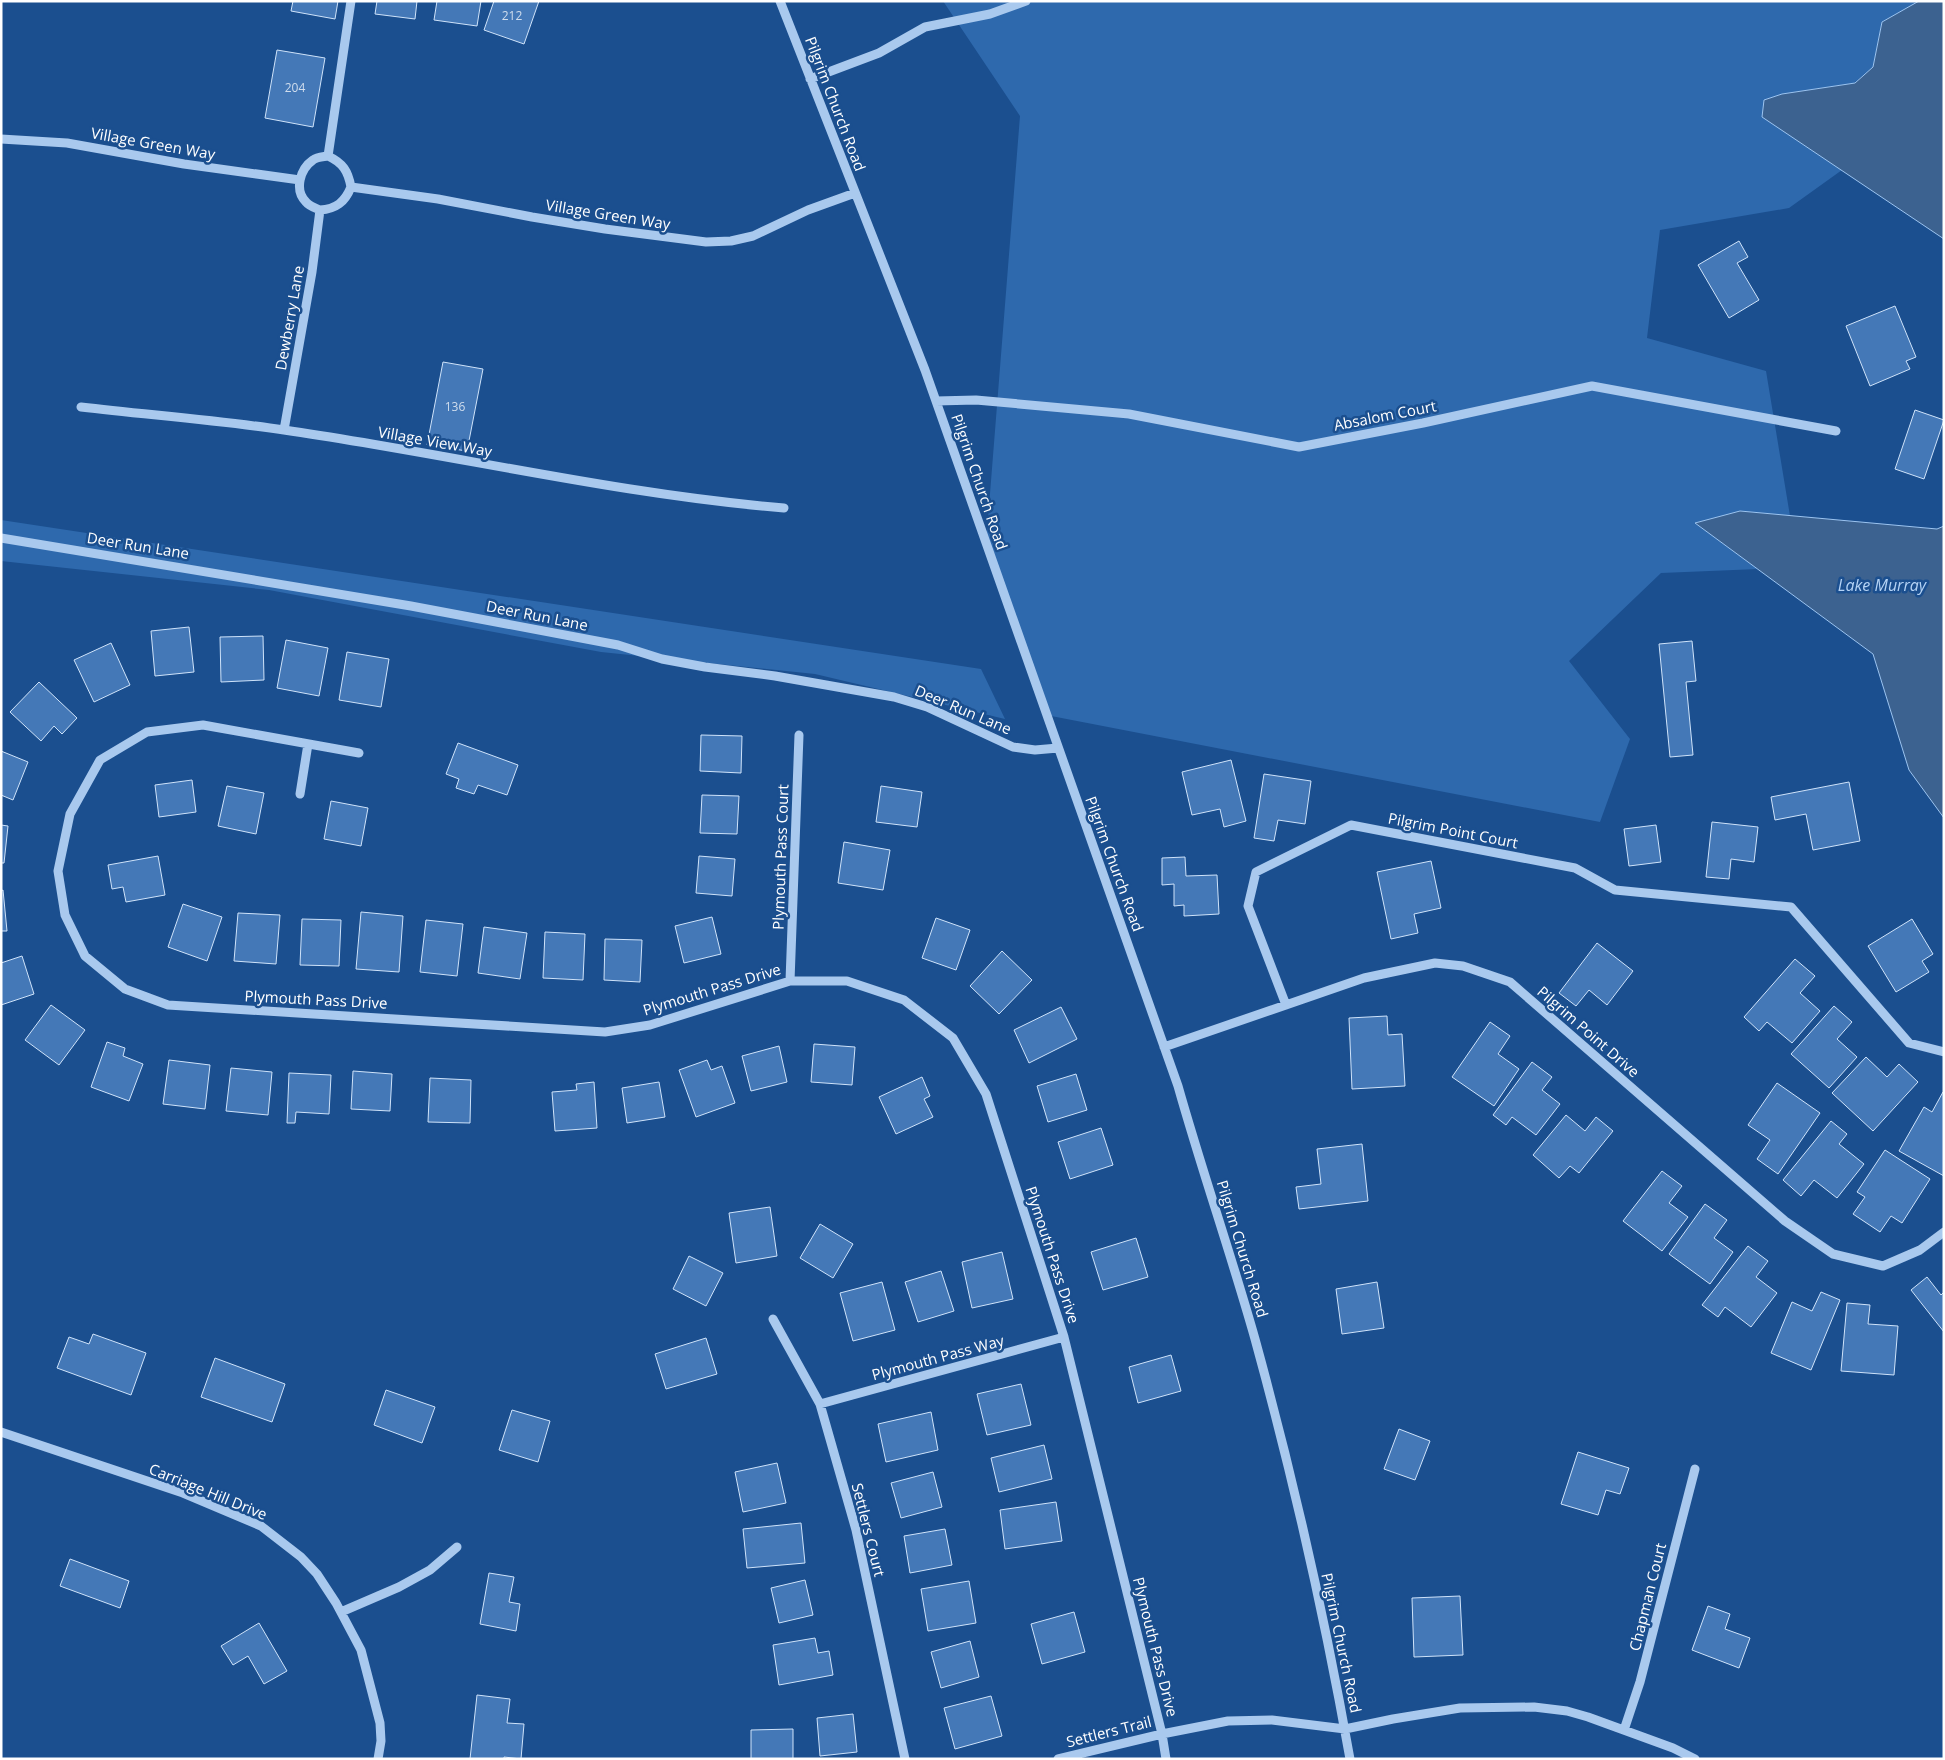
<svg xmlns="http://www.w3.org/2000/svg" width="1945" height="1760" font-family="'Open Sans',sans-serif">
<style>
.green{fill:#2e69ad}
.water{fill:#3c6290;stroke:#9cc4f0}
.building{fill:#4478b7;stroke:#cfe3fa}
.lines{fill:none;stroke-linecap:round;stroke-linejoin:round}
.minor{stroke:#a9c9ee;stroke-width:9}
.labels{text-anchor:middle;stroke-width:5;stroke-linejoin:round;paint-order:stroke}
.number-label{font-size:12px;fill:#d0dded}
.street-label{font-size:15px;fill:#fff;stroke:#1b4f8f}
.water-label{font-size:16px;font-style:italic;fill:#b5d3f5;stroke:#1b4f8f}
</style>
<rect width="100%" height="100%" fill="#1b4f8f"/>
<!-- green -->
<path class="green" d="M 943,1 L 1919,1 L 1882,22 L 1873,67 L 1854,83 L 1782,94 L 1765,101 L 1842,170 L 1789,208 L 1660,230 L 1647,338 L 1766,371 L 1790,516 L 1740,511 L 1695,523 L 1758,569 L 1661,573 L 1569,661 L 1630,739 L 1600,822 L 1046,715 L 986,544 L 1020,116 Z
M 1,520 L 981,669 L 1005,719 L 815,674 L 601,652 L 269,590 L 1,561 Z"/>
<!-- water -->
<path class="water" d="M 1919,1 L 1944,1 L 1944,239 L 1762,117 L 1764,100 L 1782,94 L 1855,83 L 1873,67 L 1882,22 Z
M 1740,511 L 1937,529 L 1944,526 L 1944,818 L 1909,770 L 1873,654 L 1695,523 Z"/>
<!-- building -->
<path class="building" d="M 293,1 L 338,1 L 335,19 L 291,11 Z
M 377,1 L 417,1 L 415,19 L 375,14 Z
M 437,1 L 481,1 L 477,26 L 434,20 Z
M 494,1 L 539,1 L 524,44 L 484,30 Z
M 277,50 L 325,58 L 313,127 L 265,118 Z
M 1739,241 L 1748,257 L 1737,263 L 1759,300 L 1729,318 L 1698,265 Z
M 1895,306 L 1916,357 L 1906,361 L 1910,369 L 1870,386 L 1846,326 Z
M 443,362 L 483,369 L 467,451 L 427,445 Z
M 1915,410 L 1944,420 L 1924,479 L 1895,469 Z
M 189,627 L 194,672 L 155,676 L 151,631 Z
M 263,636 L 264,680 L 221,682 L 220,637 Z
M 286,640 L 328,648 L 319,696 L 277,688 Z
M 1692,641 L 1696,681 L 1686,682 L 1693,755 L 1670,757 L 1659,644 Z
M 111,643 L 130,685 L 94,702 L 74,660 Z
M 347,652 L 389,659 L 381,707 L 339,700 Z
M 39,682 L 77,718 L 62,734 L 54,726 L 41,741 L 10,712 Z
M 701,735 L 742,736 L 741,773 L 700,771 Z
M 458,743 L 518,765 L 507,795 L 478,785 L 474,794 L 456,788 L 459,779 L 446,774 Z
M 1,751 L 28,762 L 13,800 L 1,795 Z
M 1231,760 L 1246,821 L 1224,827 L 1220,809 L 1192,815 L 1182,772 Z
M 1264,774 L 1311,781 L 1305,824 L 1278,820 L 1274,841 L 1254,838 Z
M 192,780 L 196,812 L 159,817 L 155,785 Z
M 1849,782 L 1860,841 L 1813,850 L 1806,814 L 1775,820 L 1771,797 Z
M 227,786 L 264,793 L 256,834 L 218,826 Z
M 881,786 L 922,792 L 917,827 L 876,822 Z
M 702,795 L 739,796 L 737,834 L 700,833 Z
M 331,801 L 368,808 L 361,846 L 324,839 Z
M 1712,822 L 1758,827 L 1754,862 L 1731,859 L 1729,879 L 1706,877 Z
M 1,825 L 8,826 L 4,863 L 1,863 Z
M 1656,825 L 1661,862 L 1629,866 L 1624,829 Z
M 844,842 L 890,850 L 883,890 L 838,883 Z
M 158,856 L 165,895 L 126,902 L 123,887 L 112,889 L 108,865 Z
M 699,856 L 735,859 L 732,896 L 696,893 Z
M 1185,857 L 1186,876 L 1217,875 L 1219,914 L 1184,916 L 1184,905 L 1174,906 L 1174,884 L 1162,885 L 1162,858 Z
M 1431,861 L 1441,908 L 1414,914 L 1418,933 L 1391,939 L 1377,872 Z
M 3,890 L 7,931 L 1,931 L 1,891 Z
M 183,904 L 222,917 L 207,961 L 168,947 Z
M 361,912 L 403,916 L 399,972 L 356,969 Z
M 238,913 L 280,915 L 276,964 L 234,961 Z
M 712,917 L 721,954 L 684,963 L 675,926 Z
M 936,918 L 970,930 L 956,970 L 922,958 Z
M 302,919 L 341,920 L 339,966 L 300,965 Z
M 1912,919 L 1933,954 L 1922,961 L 1929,972 L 1896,992 L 1868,946 Z
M 426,920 L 463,924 L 457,976 L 420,972 Z
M 484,927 L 527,933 L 520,979 L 478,973 Z
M 545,932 L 585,934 L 583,980 L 543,978 Z
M 605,939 L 642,940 L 640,982 L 604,980 Z
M 1597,943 L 1633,971 L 1607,1005 L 1589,990 L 1576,1006 L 1559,993 Z
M 1002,951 L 1032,980 L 999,1014 L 970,986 Z
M 22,956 L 34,994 L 1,1005 L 1,963 Z
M 1795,959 L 1815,976 L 1800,993 L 1820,1011 L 1792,1043 L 1767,1022 L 1759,1031 L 1744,1017 Z
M 51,1005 L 85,1030 L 59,1065 L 25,1040 Z
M 1834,1006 L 1852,1022 L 1837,1039 L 1857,1057 L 1829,1088 L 1791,1054 Z
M 1061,1007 L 1077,1039 L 1029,1063 L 1014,1030 Z
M 1387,1016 L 1388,1035 L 1402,1034 L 1405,1086 L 1352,1089 L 1349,1018 Z
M 1490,1022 L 1510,1036 L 1498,1054 L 1519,1069 L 1494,1106 L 1452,1077 Z
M 107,1042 L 125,1048 L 123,1056 L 143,1064 L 129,1101 L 91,1087 Z
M 814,1044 L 855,1047 L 852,1085 L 811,1082 Z
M 779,1046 L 787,1082 L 751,1091 L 742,1056 Z
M 1866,1057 L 1887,1077 L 1899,1064 L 1918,1082 L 1873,1131 L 1832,1093 Z
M 169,1060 L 210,1065 L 205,1109 L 163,1104 Z
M 707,1060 L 711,1070 L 722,1066 L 735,1103 L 696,1117 L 679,1070 Z
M 1532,1062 L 1552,1077 L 1542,1090 L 1560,1104 L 1536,1135 L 1512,1117 L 1506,1125 L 1493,1115 Z
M 231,1068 L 272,1072 L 268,1115 L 226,1111 Z
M 353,1071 L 392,1074 L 390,1111 L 351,1109 Z
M 289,1073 L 331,1075 L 329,1114 L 296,1112 L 295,1123 L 287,1123 Z
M 1076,1074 L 1087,1110 L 1048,1122 L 1037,1086 Z
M 922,1077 L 930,1096 L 924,1099 L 933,1117 L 896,1134 L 879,1097 Z
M 430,1078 L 471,1080 L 470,1123 L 428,1122 Z
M 594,1082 L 597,1128 L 555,1131 L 552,1092 L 577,1090 L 576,1084 Z
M 659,1082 L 665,1117 L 627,1123 L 622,1088 Z
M 1777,1083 L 1820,1113 L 1778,1174 L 1757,1159 L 1770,1140 L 1748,1125 Z
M 1943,1092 L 1944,1092 L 1944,1176 L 1899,1151 L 1924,1107 L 1932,1112 Z
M 1566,1115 L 1585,1131 L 1596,1117 L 1613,1131 L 1579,1173 L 1570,1166 L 1559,1178 L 1533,1155 Z
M 1831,1121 L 1847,1134 L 1839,1144 L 1864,1164 L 1837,1198 L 1814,1180 L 1801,1196 L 1783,1180 Z
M 1101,1128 L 1113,1165 L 1070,1179 L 1058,1142 Z
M 1362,1144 L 1368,1201 L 1299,1209 L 1296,1187 L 1321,1184 L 1317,1149 Z
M 1885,1150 L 1930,1179 L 1902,1223 L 1891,1216 L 1880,1232 L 1853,1214 L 1865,1197 L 1857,1192 Z
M 1662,1171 L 1682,1186 L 1669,1203 L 1688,1217 L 1662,1251 L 1623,1221 Z
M 1705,1204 L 1727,1220 L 1714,1238 L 1733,1252 L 1710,1284 L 1669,1254 Z
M 770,1207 L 777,1256 L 736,1263 L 729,1213 Z
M 820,1224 L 853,1244 L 833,1278 L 800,1258 Z
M 1136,1238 L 1148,1277 L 1103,1290 L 1091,1252 Z
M 1748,1246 L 1768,1261 L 1756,1277 L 1777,1293 L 1751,1327 L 1725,1307 L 1718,1317 L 1702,1305 Z
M 1002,1252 L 1013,1299 L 972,1308 L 962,1262 Z
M 689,1256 L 723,1273 L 706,1306 L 673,1289 Z
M 941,1271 L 954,1311 L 918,1322 L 905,1282 Z
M 1927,1277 L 1941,1295 L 1944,1292 L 1944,1332 L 1911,1290 Z
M 882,1282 L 895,1330 L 853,1341 L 840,1293 Z
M 1377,1282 L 1384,1328 L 1342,1334 L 1336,1289 Z
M 1821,1292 L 1840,1300 L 1811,1370 L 1771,1353 L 1792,1302 L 1812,1311 Z
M 1847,1303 L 1870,1305 L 1868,1324 L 1898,1326 L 1894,1375 L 1841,1371 Z
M 93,1334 L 146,1353 L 131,1395 L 57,1368 L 69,1337 L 89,1344 Z
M 706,1338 L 717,1374 L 666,1389 L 655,1354 Z
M 1171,1355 L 1181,1391 L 1138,1403 L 1129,1367 Z
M 215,1358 L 285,1384 L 272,1422 L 201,1397 Z
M 1021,1384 L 1031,1425 L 987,1435 L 977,1394 Z
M 386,1390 L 435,1407 L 422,1443 L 374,1425 Z
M 512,1410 L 550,1421 L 538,1462 L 499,1450 Z
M 931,1412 L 938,1450 L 886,1462 L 878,1424 Z
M 1399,1429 L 1430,1441 L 1415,1480 L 1384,1469 Z
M 1044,1445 L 1052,1479 L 999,1492 L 991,1458 Z
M 1578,1452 L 1629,1468 L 1620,1494 L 1606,1490 L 1598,1515 L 1561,1504 Z
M 777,1463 L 786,1503 L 743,1512 L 735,1472 Z
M 933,1472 L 942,1507 L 901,1518 L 891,1483 Z
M 1056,1502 L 1062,1541 L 1005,1549 L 1000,1510 Z
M 801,1523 L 805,1563 L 747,1568 L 743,1529 Z
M 945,1529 L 952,1565 L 910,1573 L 904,1536 Z
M 70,1559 L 129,1581 L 120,1608 L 60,1586 Z
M 489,1573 L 514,1577 L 509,1602 L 520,1604 L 516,1631 L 480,1624 Z
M 805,1580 L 813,1615 L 779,1623 L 771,1588 Z
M 969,1581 L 976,1623 L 928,1631 L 921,1589 Z
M 1460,1596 L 1463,1655 L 1414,1657 L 1412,1598 Z
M 1708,1606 L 1730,1614 L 1725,1629 L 1750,1638 L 1739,1668 L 1692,1650 Z
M 1074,1612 L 1085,1652 L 1042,1664 L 1031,1624 Z
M 259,1623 L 287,1671 L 264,1684 L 248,1656 L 233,1665 L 221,1646 Z
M 815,1638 L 818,1653 L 829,1651 L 833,1675 L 779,1685 L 773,1645 Z
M 970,1641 L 979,1677 L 941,1688 L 931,1652 Z
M 477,1695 L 510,1699 L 507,1723 L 524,1724 L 521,1759 L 504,1757 L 504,1759 L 470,1759 Z
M 991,1696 L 1002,1736 L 955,1749 L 944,1708 Z
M 853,1714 L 857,1752 L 820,1756 L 817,1718 Z
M 793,1729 L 793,1759 L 751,1759 L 751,1730 Z"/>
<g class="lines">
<!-- minor -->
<path class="minor" d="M 780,1 L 925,370 L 1178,1086 C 1202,1171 1231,1254 1255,1339 C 1293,1477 1325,1618 1350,1759
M 810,79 L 879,53 L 925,27 L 990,14 L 1026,1
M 1,139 L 67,143 L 184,164 L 300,180
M 328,156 C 343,163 348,171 351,187 C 345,202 336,209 320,210 C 315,208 309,206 306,202 C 294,190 300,169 313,160 C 317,157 322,157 328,156 Z
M 328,156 L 351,1
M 351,187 L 438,199 L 532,217 L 605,229 L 706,242 L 731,241 L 753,236 L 808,210 L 855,193
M 936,401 L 976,400 L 1129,414 L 1299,447 L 1423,423 L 1592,386 L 1836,431
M 81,407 C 149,415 217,420 284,430 C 451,454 616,494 784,508
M 284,430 L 312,272 L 320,210
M 1,538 L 411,606 L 618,645 L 662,659 L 705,667 L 775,676 L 894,697 L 927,707 L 1013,747 L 1035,750 L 1058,748
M 359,753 L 203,725 L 147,732 L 100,760 L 70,814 L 58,871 L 65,915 L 85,956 L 125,989 L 168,1005 L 605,1032 L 650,1025 L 790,981 L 847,981 L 904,1000 L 953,1038 L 986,1094 L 1064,1337 L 1162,1734 L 1166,1759
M 300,794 L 308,744
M 790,981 L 799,735
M 1286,1005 L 1248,906 L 1256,872 L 1351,825 L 1575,868 L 1615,890 L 1791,907 L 1909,1043 L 1944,1052
M 1164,1047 L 1364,978 L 1435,963 L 1463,966 L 1510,982 L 1785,1221 L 1833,1254 L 1883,1266 L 1920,1250 L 1944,1232
M 773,1319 L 820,1404 L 856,1530 L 905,1759
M 820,1404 L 1064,1337
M 1,1432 L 183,1493 L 261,1526 L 301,1557 L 317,1574 L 336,1603 L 361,1650 L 380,1723 L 381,1741 L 378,1759
M 341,1612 L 399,1587 L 430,1570 L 457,1547
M 1624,1730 L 1640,1682 L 1695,1469
M 1058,1759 L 1162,1734 L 1228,1721 L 1272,1720 L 1345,1729 L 1393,1719 L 1460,1708 L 1534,1707 L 1567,1711 L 1588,1717 L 1673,1748 L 1695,1759"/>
</g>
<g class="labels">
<!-- number labels -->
<g class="number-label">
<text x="512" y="20">212</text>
<text x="295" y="92">204</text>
<text x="455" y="411">136</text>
</g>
<!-- street labels -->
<g class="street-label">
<text transform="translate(835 104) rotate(69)" y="5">Pilgrim Church Road</text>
<text transform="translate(153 144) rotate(10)" y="5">Village Green Way</text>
<text transform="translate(608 215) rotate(9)" y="5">Village Green Way</text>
<text transform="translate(290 318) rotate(-80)" y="5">Dewberry Lane</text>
<text transform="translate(1385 416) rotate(-11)" y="5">Absalom Court</text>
<text transform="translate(435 442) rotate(10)" y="5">Village View Way</text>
<text transform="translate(979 482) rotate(71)" y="5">Pilgrim Church Road</text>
<text transform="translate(138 546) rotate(9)" y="5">Deer Run Lane</text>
<text transform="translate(537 616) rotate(11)" y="5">Deer Run Lane</text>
<text transform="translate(963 710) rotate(23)" y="5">Deer Run Lane</text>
<text transform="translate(1453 831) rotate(11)" y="5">Pilgrim Point Court</text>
<text transform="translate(781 857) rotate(-88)" y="5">Plymouth Pass Court</text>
<text transform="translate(1114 864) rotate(70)" y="5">Pilgrim Church Road</text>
<text transform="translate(712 990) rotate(-17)" y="5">Plymouth Pass Drive</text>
<text transform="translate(316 1000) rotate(3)" y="5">Plymouth Pass Drive</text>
<text transform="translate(1588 1032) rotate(41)" y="5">Pilgrim Point Drive</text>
<text transform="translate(1242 1249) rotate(73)" y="5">Pilgrim Church Road</text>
<text transform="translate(1052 1255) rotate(72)" y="5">Plymouth Pass Drive</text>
<text transform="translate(938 1358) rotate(-15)" y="5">Plymouth Pass Way</text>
<text transform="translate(208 1492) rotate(22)" y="5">Carriage Hill Drive</text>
<text transform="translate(868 1530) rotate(76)" y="5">Settlers Court</text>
<text transform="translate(1648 1597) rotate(-76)" y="5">Chapman Court</text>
<text transform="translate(1341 1643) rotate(78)" y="5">Pilgrim Church Road</text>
<text transform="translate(1155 1647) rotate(76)" y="5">Plymouth Pass Drive</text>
<text transform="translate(1109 1732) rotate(-14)" y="5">Settlers Trail</text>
</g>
<!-- water labels -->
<g class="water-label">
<text x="1882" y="591">Lake Murray</text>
</g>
</g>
<!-- border -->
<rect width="1945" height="1760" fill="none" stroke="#ffffff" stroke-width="5"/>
</svg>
